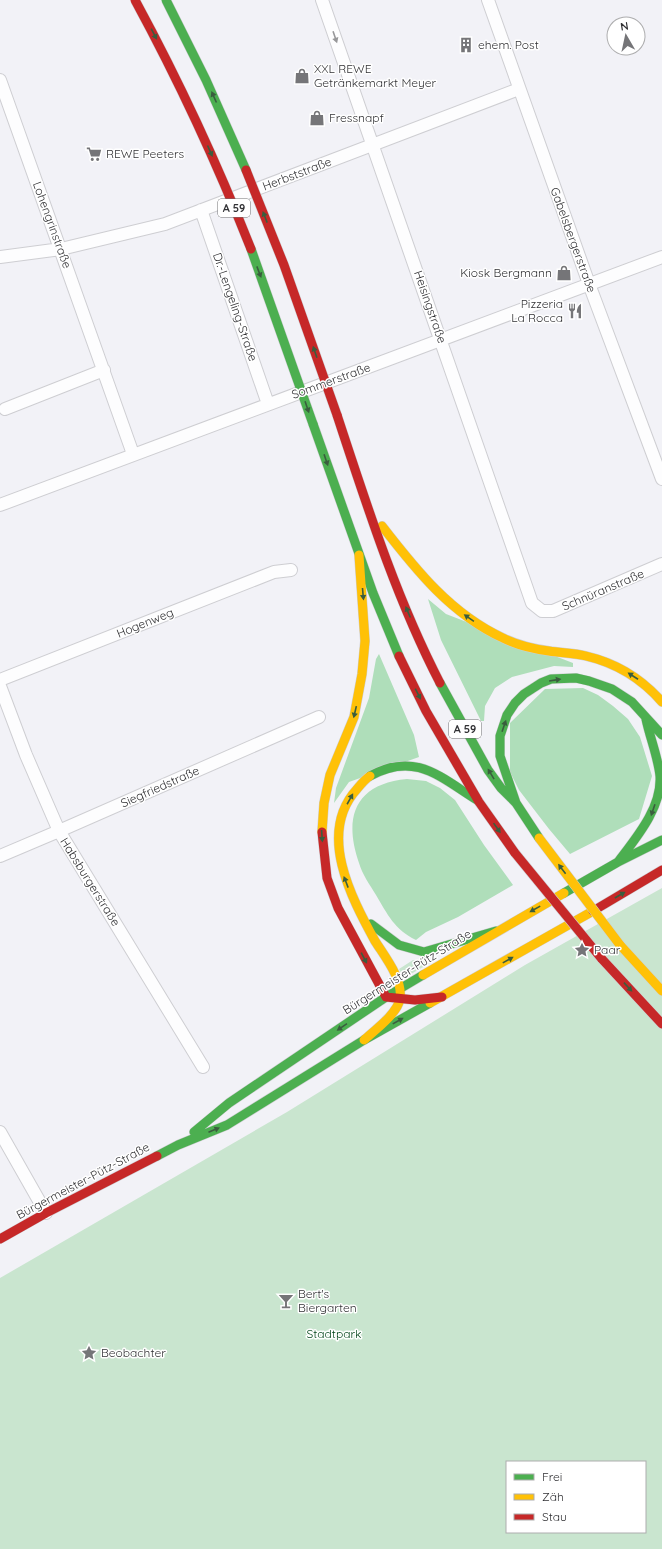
<svg xmlns="http://www.w3.org/2000/svg" width="662" height="1549" font-family="Quicksand,sans-serif">
<style>
.green{fill:#c9e5cf;fill-rule:evenodd}
.forest{fill:#afdeba}
.lines{fill:none;stroke-linecap:round;stroke-linejoin:round}
.street-casing{stroke:#ceced2;stroke-width:14}
.fast-casing{stroke:#ceced2;stroke-width:10}
.slow-casing{stroke:#ceced2;stroke-width:10}
.jam-casing{stroke:#ceced2;stroke-width:10}
.street{stroke:#fdfdfe;stroke-width:12}
.fast{stroke:#4caf50;stroke-width:9}
.slow{stroke:#ffc107;stroke-width:9}
.jam{stroke:#c62828;stroke-width:9}
.fast-bridge-casing{stroke:#ceced2;stroke-width:10;stroke-linecap:butt}
.slow-bridge-casing{stroke:#ceced2;stroke-width:10;stroke-linecap:butt}
.jam-bridge-casing{stroke:#ceced2;stroke-width:10;stroke-linecap:butt}
.fast-bridge{stroke:#4caf50;stroke-width:9}
.slow-bridge{stroke:#ffc107;stroke-width:9}
.jam-bridge{stroke:#c62828;stroke-width:9}
.oneway{fill:#3a5d3e}
.oneway2{fill:#979799}
.labels{text-anchor:middle;stroke-width:3;stroke-linejoin:round;paint-order:stroke}
.shield{fill:#fff;stroke:#6f6f71;stroke-width:1}
.shield-label{font-size:11px;font-weight:bold;fill:#313134}
.poi-label{font-size:12px;fill:#313134;stroke:#fff;text-anchor:start}
.street-label{font-size:12px;fill:#313134;stroke:#fff}
.park-label{font-size:12px;fill:#014418;stroke:#fff}
</style>
<rect width="100%" height="100%" fill="#f2f2f7"/>
<!-- green -->
<path class="green" d="M 662,888 L 662,1549 L 0,1549 L 0,1278 L 287,1112 L 525,965 ZM 507,1462 L 645,1462 L 645,1532 L 507,1532 Z
M 413,960 L 428,961 L 430,963 L 404,978 L 399,969 Z"/>
<!-- forest -->
<path class="forest" d="M 428,599 L 446,614 L 573,663 L 573,667 L 554,666 L 512,677 L 495,688 L 485,706 L 484,721 L 481,721 L 441,640 Z
M 379,654 L 414,735 L 419,757 L 349,782 L 334,803 L 336,788 L 369,698 L 376,659 Z
M 583,688 L 598,695 L 613,706 L 628,719 L 640,737 L 652,776 L 639,819 L 570,854 L 549,829 L 519,790 L 510,772 L 510,723 L 545,689 Z
M 407,779 L 426,781 L 440,788 L 455,800 L 484,845 L 513,885 L 458,917 L 426,932 L 416,940 C 394,929 388,915 376,895 C 370,885 362,874 359,863 C 343,817 355,784 407,779 Z"/>
<g class="lines">
<!-- street casing -->
<g class="street-casing">
<path id="street" d="M 322,0 L 532,603 L 542,611 L 553,611 L 662,564
M 488,0 L 589,284 L 662,479
M 0,80 L 133,454
M 201,210 L 268,404
M 0,257 L 61,249 L 165,224 L 519,89
M 5,409 L 104,370
M 0,505 L 662,257
M 0,680 L 274,572 L 291,570
M 0,686 L 26,755 L 59,831 L 203,1067
M 0,856 L 59,831 L 319,717
M 0,1132 L 46,1213"/>
</g>
<!-- fast casing -->
<g class="fast-casing">
<path id="fast" d="M 313,424 L 373,593 L 399,656
M 440,683 L 488,770 L 501,788 L 516,803
M 370,776 C 415,751 440,777 477,800
M 539,838 L 516,803 L 500,756 L 500,736 L 507,715 L 515,703 L 524,694 L 541,683 L 551,679 L 576,678 L 589,681 L 612,689 L 632,702 L 662,735
M 618,862 C 636,838 662,808 660,776 C 658,757 650,738 646,719
M 564,893 L 618,862 L 662,840
M 371,924 L 399,945 L 424,952 L 496,931
M 194,1132 L 229,1103 L 386,997 L 423,975
M 157,1156 L 178,1145 L 227,1125 L 364,1040 L 430,1003"/>
</g>
<!-- slow casing -->
<g class="slow-casing">
<path id="slow" d="M 382,526 C 416,570 451,614 503,638 C 517,645 534,649 549,651 C 561,653 574,653 586,656 C 616,663 642,679 662,702
M 322,832 L 324,803 L 330,775 L 354,717 L 362,674 L 365,641 L 359,555
M 620,945 L 662,991
M 423,975 L 564,893
M 430,1003 L 593,911
M 364,1040 C 375,1030 397,1014 400,999 C 403,979 385,957 375,941 C 351,897 317,833 357,789 C 361,784 365,779 370,776"/>
</g>
<!-- jam casing -->
<g class="jam-casing">
<path id="jam" d="M 337,415 C 367,506 396,598 440,683
M 399,656 L 426,711 L 479,802 L 515,853
M 322,832 L 327,878 L 338,908 L 386,997 L 415,1000 L 442,997
M 593,911 L 662,870
M 601,958 L 662,1024
M 0,1239 L 46,1213 L 157,1156"/>
</g>
<!-- street -->
<use href="#street" class="street"/>
<!-- fast -->
<use href="#fast" class="fast"/>
<!-- slow -->
<use href="#slow" class="slow"/>
<!-- jam -->
<use href="#jam" class="jam"/>
<!-- fast-bridge casing -->
<g class="fast-bridge-casing">
<path id="fast-bridge" d="M 166,0 L 206,80 L 246,170
M 251,249 L 313,424"/>
</g>
<!-- slow-bridge casing -->
<g class="slow-bridge-casing">
<path id="slow-bridge" d="M 539,838 L 620,945"/>
</g>
<!-- jam-bridge casing -->
<g class="jam-bridge-casing">
<path id="jam-bridge" d="M 135,0 C 179,81 217,163 251,249
M 246,170 L 284,265 L 337,415
M 515,853 L 601,958"/>
</g>
<!-- fast-bridge -->
<use href="#fast-bridge" class="fast-bridge"/>
<!-- slow-bridge -->
<use href="#slow-bridge" class="slow-bridge"/>
<!-- jam-bridge -->
<use href="#jam-bridge" class="jam-bridge"/>
</g>
<!-- one-way arrows -->
<defs><path id="oneway-solid" d="M-6-.8H1V-3.2L6.5 0L1 3.2V.8H-6Z"/></defs>
<g class="oneway">
<use href="#oneway-solid" transform="translate(154 34) rotate(62)"/>
<use href="#oneway-solid" transform="translate(214 97) rotate(-114)"/>
<use href="#oneway-solid" transform="translate(210 151) rotate(66)"/>
<use href="#oneway-solid" transform="translate(265 217) rotate(-111)"/>
<use href="#oneway-solid" transform="translate(259 272) rotate(69)"/>
<use href="#oneway-solid" transform="translate(315 352) rotate(-109)"/>
<use href="#oneway-solid" transform="translate(307 407) rotate(71)"/>
<use href="#oneway-solid" transform="translate(326 460) rotate(71)"/>
<use href="#oneway-solid" transform="translate(363 594) rotate(85)"/>
<use href="#oneway-solid" transform="translate(408 612) rotate(-113)"/>
<use href="#oneway-solid" transform="translate(469 618) rotate(-145)"/>
<use href="#oneway-solid" transform="translate(633 676) rotate(-147)"/>
<use href="#oneway-solid" transform="translate(555 680) rotate(-9)"/>
<use href="#oneway-solid" transform="translate(418 694) rotate(63)"/>
<use href="#oneway-solid" transform="translate(355 712) rotate(103)"/>
<use href="#oneway-solid" transform="translate(504 726) rotate(-71)"/>
<use href="#oneway-solid" transform="translate(491 774) rotate(-121)"/>
<use href="#oneway-solid" transform="translate(350 799) rotate(-61)"/>
<use href="#oneway-solid" transform="translate(653 810) rotate(109)"/>
<use href="#oneway-solid" transform="translate(497 828) rotate(55)"/>
<use href="#oneway-solid" transform="translate(322 836) rotate(86)"/>
<use href="#oneway-solid" transform="translate(562 869) rotate(-127)"/>
<use href="#oneway-solid" transform="translate(346 882) rotate(-111)"/>
<use href="#oneway-solid" transform="translate(620 895) rotate(-30)"/>
<use href="#oneway-solid" transform="translate(535 909) rotate(151)"/>
<use href="#oneway-solid" transform="translate(364 958) rotate(62)"/>
<use href="#oneway-solid" transform="translate(508 960) rotate(-29)"/>
<use href="#oneway-solid" transform="translate(628 987) rotate(47)"/>
<use href="#oneway-solid" transform="translate(398 1021) rotate(-29)"/>
<use href="#oneway-solid" transform="translate(342 1027) rotate(146)"/>
<use href="#oneway-solid" transform="translate(214 1130) rotate(-23)"/>
</g>
<use class="oneway2" href="#oneway-solid" transform="translate(335 37) rotate(71)"/>
<!-- icons -->
<defs>
<g id="building-bare" transform="scale(1.2)"><path d="M-4-6H4V6H1V3H-1V6H-4ZM-2.5-4.3h1.7v1.8h-1.7ZM.8-4.3h1.7v1.8H.8ZM-2.5-1h1.7V.8h-1.7ZM.8-1h1.7V.8H.8Z" fill="#757578" stroke="#fff" stroke-width="2.5" paint-order="stroke"/></g>
<g id="shop-bare" transform="scale(1.2)"><path d="M-5-2.5h2.3a2.7 3.5 0 0 1 5.4 0H5L5.5 6h-11ZM-1.5-2.5h3a1.5 2.3 0 0 0-3 0Z" fill="#757578" stroke="#fff" stroke-width="2.5" paint-order="stroke"/></g>
<g id="supermarket-bare" transform="scale(1.2)"><path d="M-6-5.5h2.5l.6 2H6L4.5 2H-2.5L-4.4-4H-6ZM-1.5 3.2a1.3 1.3 0 1 0 .1 0ZM3 3.2a1.3 1.3 0 1 0 .1 0Z" fill="#757578" stroke="#fff" stroke-width="2.5" paint-order="stroke"/></g>
<g id="restaurant-bare" transform="scale(1.2)"><path d="M-5-6h1v4h1v-4h1v4h1v-4h1v5L-1.5 .5V6h-2V.5L-5-1ZM5-6V6H3V1.5H1.5Q1.5-4 5-6Z" fill="#757578" stroke="#fff" stroke-width="2.5" paint-order="stroke"/></g>
<g id="sight-bare" transform="scale(1.2)"><path d="M0-6L1.8-2.2L6-1.7L2.9 1.2L3.7 5.4L0 3.3L-3.7 5.4L-2.9 1.2L-6-1.7L-1.8-2.2Z" fill="#757578" stroke="#fff" stroke-width="2.5" paint-order="stroke"/></g>
<g id="bar-bare" transform="scale(1.2)"><path d="M-6-5H6L.8 .8V4.5H3.5V6h-7V4.5H-.8V.8Z" fill="#757578" stroke="#fff" stroke-width="2.5" paint-order="stroke"/></g>
</defs>
<g fill-rule="evenodd">
<use href="#building-bare" x="466" y="45"/>
<use href="#shop-bare" x="302" y="76"/>
<use href="#shop-bare" x="317" y="118"/>
<use href="#supermarket-bare" x="94" y="154"/>
<use href="#shop-bare" x="564" y="273"/>
<use href="#restaurant-bare" x="575" y="311"/>
<use href="#sight-bare" x="582" y="950"/>
<use href="#bar-bare" x="286" y="1301"/>
<use href="#sight-bare" x="89" y="1353"/>
</g>
<g class="labels">
<!-- shield labels -->
<g class="shield">
<rect x="218" y="199" width="32" height="18" rx="3"/>
<rect x="449" y="720" width="32" height="18" rx="3"/>
</g>
<g class="shield-label">
<text x="234" y="212">A 59</text>
<text x="465" y="733">A 59</text>
</g>
<!-- poi labels -->
<g class="poi-label">
<text x="478" y="49">ehem. Post</text>
<text x="314" y="73">XXL REWE<tspan x="314" dy="14">Getränkemarkt Meyer</tspan></text>
<text x="329" y="122">Fressnapf</text>
<text x="106" y="158">REWE Peeters</text>
<text x="552" y="277" text-anchor="end">Kiosk Bergmann</text>
<text x="563" y="308" text-anchor="end">Pizzeria<tspan x="563" dy="14">La Rocca</tspan></text>
<text x="594" y="954">Paar</text>
<text x="298" y="1298">Bert's<tspan x="298" dy="14">Biergarten</tspan></text>
<text x="101" y="1357">Beobachter</text>
</g>
<!-- street labels -->
<g class="street-label">
<text transform="translate(297 174) rotate(-21)" y="4">Herbststraße</text>
<text transform="translate(52 225) rotate(70)" y="4">Lohengrinstraße</text>
<text transform="translate(573 240) rotate(70)" y="4">Gabelsbergerstraße</text>
<text transform="translate(235 307) rotate(71)" y="4">Dr.-Lengeling-Straße</text>
<text transform="translate(430 307) rotate(71)" y="4">Heisingstraße</text>
<text transform="translate(331 381) rotate(-20)" y="4">Sommerstraße</text>
<text transform="translate(603 590) rotate(-23)" y="4">Schnüranstraße</text>
<text transform="translate(145 623) rotate(-22)" y="4">Hogenweg</text>
<text transform="translate(160 787) rotate(-24)" y="4">Siegfriedstraße</text>
<text transform="translate(90 882) rotate(58)" y="4">Habsburgerstraße</text>
<text transform="translate(407 972) rotate(-32)" y="4">Bürgermeister-Pütz-Straße</text>
<text transform="translate(83 1181) rotate(-28)" y="4">Bürgermeister-Pütz-Straße</text>
</g>
<!-- park labels -->
<g class="park-label">
<text x="334" y="1338">Stadtpark</text>
</g>
</g>
<!-- legend -->
<rect x="506" y="1461" width="140" height="72" fill="#ffffff" stroke="#adadae"/>
<rect x="514" y="1474" width="20" height="6" fill="#4caf50" stroke="#adadae"/>
<text x="542" y="1481" font-size="12" fill="#313134">Frei</text>
<rect x="514" y="1494" width="20" height="6" fill="#ffc107" stroke="#adadae"/>
<text x="542" y="1501" font-size="12" fill="#313134">Zäh</text>
<rect x="514" y="1514" width="20" height="6" fill="#c62828" stroke="#adadae"/>
<text x="542" y="1521" font-size="12" fill="#313134">Stau</text>
<!-- north arrow -->
<g transform="translate(626 36) rotate(351)"><circle r="19" fill="#ffffff" stroke="#adadae"/>
<path d="M0-3L7 15L0 10L-7 15Z" fill="#757578"/>
<text y="-6" font-size="11" font-weight="bold" text-anchor="middle" fill="#313134">N</text>
</g>
</svg>
